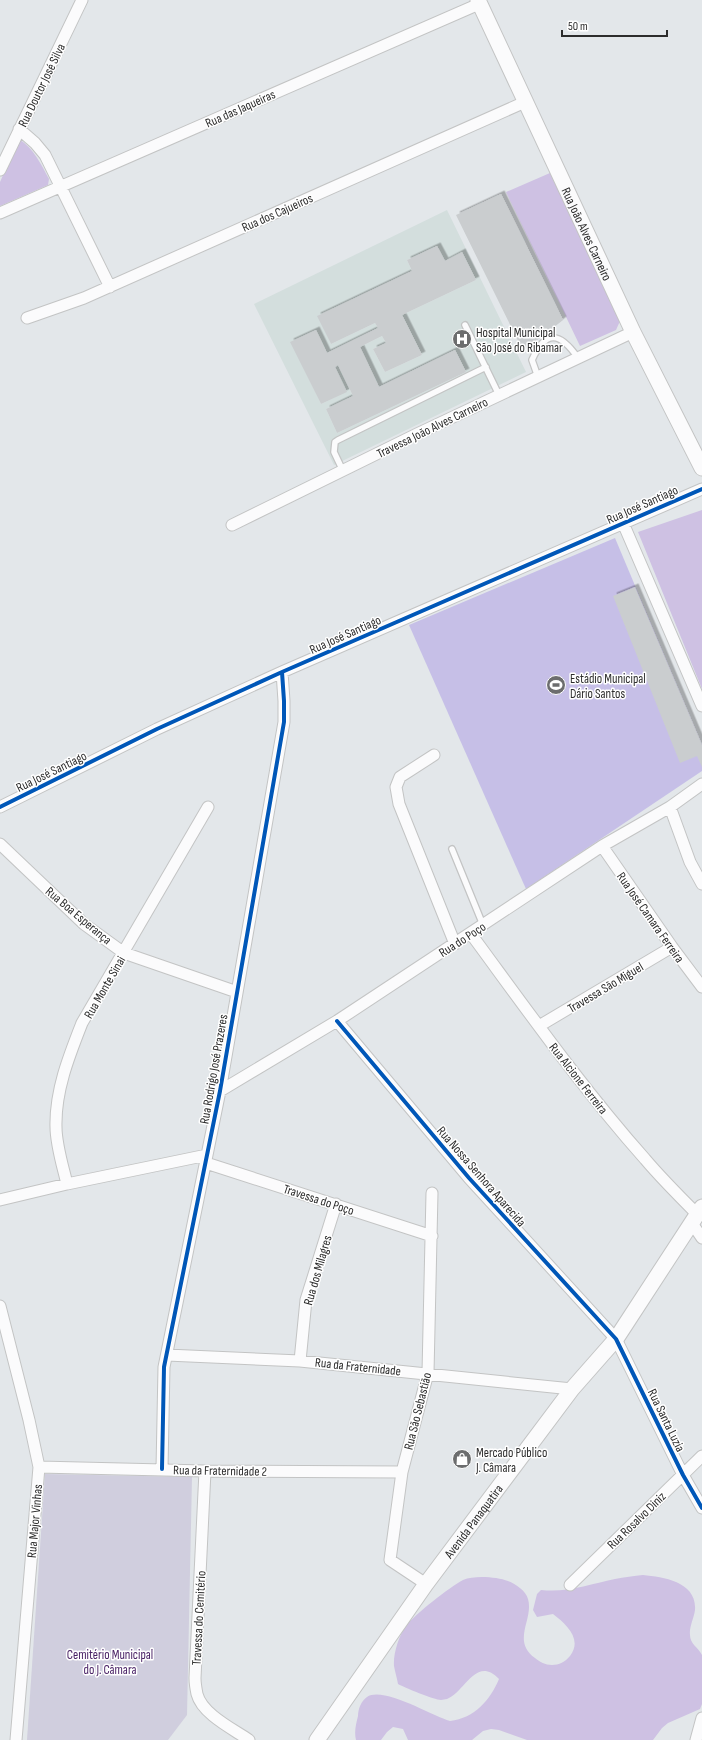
<svg xmlns="http://www.w3.org/2000/svg" width="702" height="1740" font-family="'Sofia Sans Condensed',sans-serif">
<style>
.medical{fill:#d3dedd;fill-rule:evenodd}
.green{fill:#cec1e3}
.cemetery{fill:#d0cede}
.pitch{fill:#c6bfe7}
.building{fill:#cacdcf;filter:url(#shadow)}
.lines{fill:none;stroke-linecap:round;stroke-linejoin:round}
.lane-casing{stroke:#c3c4c4;stroke-width:8}
.street-casing{stroke:#c3c4c4;stroke-width:13}
.secondary-casing{stroke:#c3c4c4;stroke-width:17}
.lane{stroke:#fbfbfc;stroke-width:5.5}
.street{stroke:#fbfbfc;stroke-width:11}
.secondary{stroke:#fbfbfc;stroke-width:15}
.cycleway-casing{stroke:#fff;stroke-width:6}
.cycleway{stroke:#0057b8;stroke-width:4}
.labels{text-anchor:middle;stroke-width:3;stroke-linejoin:round;paint-order:stroke}
.street-label{font-size:13px;fill:#2c2c2c;stroke:#fff}
.poi-label{font-size:13px;fill:#2c2c2c;stroke:#fff;text-anchor:start}
.park-label{font-size:13px;fill:#492165;stroke:#fff}
</style>
<defs>
<filter id="shadow"><feDropShadow dx="3.5" dy="-3.5" stdDeviation="0" flood-color="#0004"/></filter>
</defs>
<rect width="100%" height="100%" fill="#e3e7ea"/>
<!-- medical -->
<path class="medical" d="M 447,210 L 526,372 L 334,465 L 254,304 ZM 437,246 L 445,261 L 462,253 L 476,280 L 402,315 L 422,355 L 385,372 L 373,349 L 386,343 L 382,336 L 360,347 L 379,387 L 455,350 L 466,372 L 337,433 L 326,409 L 353,396 L 338,365 L 335,367 L 346,392 L 321,404 L 291,342 L 316,330 L 327,353 L 378,328 L 375,323 L 331,344 L 318,316 L 412,271 L 407,260 Z"/>
<!-- green -->
<path class="green" d="M 19,139 C 34,149 41,164 49,179 L 48,185 L 0,206 L 0,182 Z
M 550,173 L 620,321 L 616,330 L 580,346 L 506,192 Z
M 702,510 L 702,689 L 638,532 Z
M 643,1575 C 664,1577 697,1582 695,1610 C 694,1618 689,1627 690,1635 C 690,1644 698,1647 702,1655 C 702,1660 702,1696 702,1704 L 700,1709 L 668,1723 L 662,1728 L 653,1740 L 527,1740 L 499,1730 L 491,1729 L 483,1731 L 472,1740 L 408,1740 L 403,1729 L 393,1727 L 387,1732 L 381,1740 L 356,1740 C 354,1732 356,1724 358,1716 C 358,1709 361,1701 367,1697 C 383,1686 432,1716 450,1721 C 475,1718 490,1700 499,1679 C 476,1655 465,1692 447,1699 C 445,1699 443,1700 441,1700 C 435,1700 403,1687 398,1684 C 397,1678 395,1672 394,1666 C 393,1654 399,1635 406,1626 C 415,1614 450,1587 463,1580 C 475,1575 497,1577 508,1581 C 516,1584 526,1591 528,1599 C 534,1619 511,1641 535,1658 C 540,1662 545,1665 552,1665 C 559,1665 565,1662 570,1656 C 583,1639 566,1624 553,1614 L 537,1617 L 533,1610 L 537,1594 L 541,1590 C 567,1593 590,1584 615,1579 C 624,1577 634,1576 643,1575 Z"/>
<!-- cemetery -->
<path class="cemetery" d="M 45,1474 L 192,1477 L 187,1715 L 168,1740 L 27,1740 Z"/>
<!-- pitch -->
<path class="pitch" d="M 615,538 L 702,745 L 702,771 L 526,889 L 409,625 Z"/>
<!-- building -->
<path class="building" d="M 501,194 L 563,320 L 523,351 L 456,215 Z
M 437,246 L 445,261 L 462,252 L 476,280 L 402,315 L 422,355 L 385,372 L 373,349 L 386,343 L 382,336 L 360,347 L 379,387 L 455,350 L 466,372 L 337,433 L 326,409 L 353,396 L 338,365 L 335,367 L 347,392 L 321,404 L 290,342 L 316,330 L 327,353 L 378,328 L 375,323 L 331,344 L 317,316 L 412,271 L 407,260 Z
M 635,587 L 702,745 L 702,767 L 697,756 L 680,763 L 613,596 Z"/>
<g class="lines">
<!-- lane casing -->
<g class="lane-casing">
<path id="lane" d="M 465,325 L 499,395
M 538,377 L 532,360 C 546,329 560,332 578,358
M 343,471 L 334,452 L 335,442 L 338,440 L 486,367
M 452,849 L 483,925"/>
</g>
<!-- street casing -->
<g class="street-casing">
<path id="street" d="M 19,129 L 35,143 L 45,155 L 110,287
M 0,170 L 82,0
M 0,213 L 479,4
M 27,318 L 84,298 L 525,102
M 623,523 L 702,706
M 232,525 L 417,434 L 633,332
M 434,755 L 400,777 L 396,787 L 399,804 L 455,944
M 0,807 L 157,729 L 282,672 L 702,489
M 670,807 L 690,862 L 702,884
M 0,844 L 84,924 L 124,953 L 237,992
M 602,846 L 672,947 L 702,987
M 471,934 C 527,1010 582,1088 645,1159 C 661,1178 679,1196 697,1214
M 337,1021 L 469,1178 L 616,1339 L 683,1475 L 702,1508
M 539,1026 L 672,947
M 220,1091 L 337,1021 L 602,846 L 670,807 L 702,784
M 206,1163 L 432,1236
M 67,1184 C 63,1167 56,1145 56,1127 C 55,1091 69,1056 82,1023 L 208,807
M 0,1200 L 67,1184 L 207,1155
M 691,1222 L 702,1238
M 0,1306 L 29,1420 L 39,1467 L 16,1740
M 167,1355 L 300,1361 L 572,1389
M 300,1361 L 306,1300 L 336,1204
M 39,1467 L 205,1471 L 402,1472
M 162,1469 L 164,1367 L 220,1091 L 284,722 L 284,701 L 282,672
M 205,1471 L 195,1678 C 195,1683 196,1689 197,1694 C 202,1714 233,1729 249,1740
M 426,1584 L 390,1560 L 402,1472 L 428,1373 L 432,1193
M 570,1585 L 702,1456
M 696,1740 L 702,1718"/>
</g>
<!-- secondary casing -->
<g class="secondary-casing">
<g id="secondary">
<path id="s1" d="M 478,0 L 633,332 L 702,468"/>
<path id="s2" d="M 317,1740 L 426,1584 L 572,1389 L 616,1339 L 702,1207"/>
</g>
</g>
<!-- lane -->
<use href="#lane" class="lane"/>
<!-- street -->
<use href="#street" class="street"/>
<!-- secondary -->
<use href="#secondary" class="secondary"/>
<!-- cycleway casing -->
<g class="cycleway-casing">
<path id="cycleway" d="M 0,807 L 157,729 L 282,672 L 702,489
M 337,1021 L 469,1178 L 616,1339 L 683,1475 L 702,1508
M 162,1469 L 164,1367 L 220,1091 L 284,722 L 284,701 L 282,672"/>
</g>
<!-- cycleway -->
<use href="#cycleway" class="cycleway"/>
</g>
<!-- icons -->
<defs>
<g id="hospital-disc" transform="scale(1)"><circle r="9.5" fill="#6c6d6e" stroke="#fff"/><path d="M-5-5h3v3.5h4V-5h3V5h-3V1.5h-4V5h-3Z" fill="#fff"/></g>
<g id="stadium-disc" transform="scale(1)"><circle r="9.5" fill="#6c6d6e" stroke="#fff"/><path d="M0-5a6.5 5 0 1 0 0 10a6.5 5 0 1 0 0-10ZM-3.5-1.8h7v3.6h-7Z" fill="#fff"/></g>
<g id="shop-disc" transform="scale(1)"><circle r="9.5" fill="#6c6d6e" stroke="#fff"/><path d="M-5-2.5h2.3a2.7 3.5 0 0 1 5.4 0H5L5.5 6h-11ZM-1.5-2.5h3a1.5 2.3 0 0 0-3 0Z" fill="#fff"/></g>
</defs>
<g fill-rule="evenodd">
<use href="#hospital-disc" x="462" y="339"/>
<use href="#stadium-disc" x="556" y="685"/>
<use href="#shop-disc" x="462" y="1459"/>
</g>
<g class="labels">
<!-- street labels -->
<g class="street-label">
<text transform="translate(41 85) rotate(-64)" y="5">Rua Doutor José Silva</text>
<text transform="translate(240 108) rotate(-24)" y="5">Rua das Jaqueiras</text>
<text transform="translate(277 212) rotate(-24)" y="5">Rua dos Cajueiros</text>
<text dy="5" stroke="none"><textPath href="#s1" startOffset="258">Rua João Alves Carneiro</textPath></text>
<text transform="translate(432 427) rotate(-26)" y="5">Travessa João Alves Carneiro</text>
<text transform="translate(642 504) rotate(-24)" y="5">Rua José Santiago</text>
<text transform="translate(345 634) rotate(-24)" y="5">Rua José Santiago</text>
<text transform="translate(51 771) rotate(-26)" y="5">Rua José Santiago</text>
<text transform="translate(79 915) rotate(40)" y="5">Rua Boa Esperança</text>
<text transform="translate(651 917) rotate(55)" y="5">Rua José Camara Ferreira</text>
<text transform="translate(462 939) rotate(-33)" y="5">Rua do Poço</text>
<text transform="translate(104 987) rotate(-60)" y="5">Rua Monte Sinai</text>
<text transform="translate(605 987) rotate(-31)" y="5">Travessa São Miguel</text>
<text transform="translate(213 1069) rotate(-80)" y="5">Rua Rodrigo José Prazeres</text>
<text transform="translate(579 1078) rotate(52)" y="5">Rua Alcione Ferreira</text>
<text transform="translate(482 1176) rotate(49)" y="5">Rua Nossa Senhora Aparecida</text>
<text transform="translate(319 1199) rotate(18)" y="5">Travessa do Poço</text>
<text transform="translate(317 1270) rotate(-74)" y="5">Rua dos Milagres</text>
<text transform="translate(358 1366) rotate(6)" y="5">Rua da Fraternidade</text>
<text transform="translate(417 1411) rotate(-76)" y="5">Rua São Sebastião</text>
<text transform="translate(667 1420) rotate(64)" y="5">Rua Santa Luzia</text>
<text transform="translate(220 1470) rotate(1)" y="5">Rua da Fraternidade 2</text>
<text transform="translate(636 1520) rotate(-44)" y="5">Rua Rosalvo Diniz</text>
<text transform="translate(34 1521) rotate(-85)" y="5">Rua Major Vinhas</text>
<text dy="5" stroke="none"><textPath href="#s2" startOffset="269">Avenida Panaquatira</textPath></text>
<text transform="translate(198 1618) rotate(-87)" y="5">Travessa do Cemitério</text>
</g>
<!-- poi labels -->
<g class="poi-label">
<text x="476" y="337">Hospital Municipal<tspan x="476" dy="15">São José do Ribamar</tspan></text>
<text x="570" y="683">Estádio Municipal<tspan x="570" dy="15">Dário Santos</tspan></text>
<text x="476" y="1457">Mercado Público<tspan x="476" dy="15">J. Câmara</tspan></text>
</g>
<!-- park labels -->
<g class="park-label">
<text x="110" y="1659">Cemitério Municipal<tspan x="110" dy="15">do J. Câmara</tspan></text>
</g>
</g>
<!-- scale -->
<path d="M562 30v6h105v-6" fill="none" stroke="#2c2c2c" stroke-width="2"/>
<text x="568" y="30" font-size="12" fill="#2c2c2c" stroke="#ffffff" stroke-width="3" paint-order="stroke">50 m</text>
</svg>
